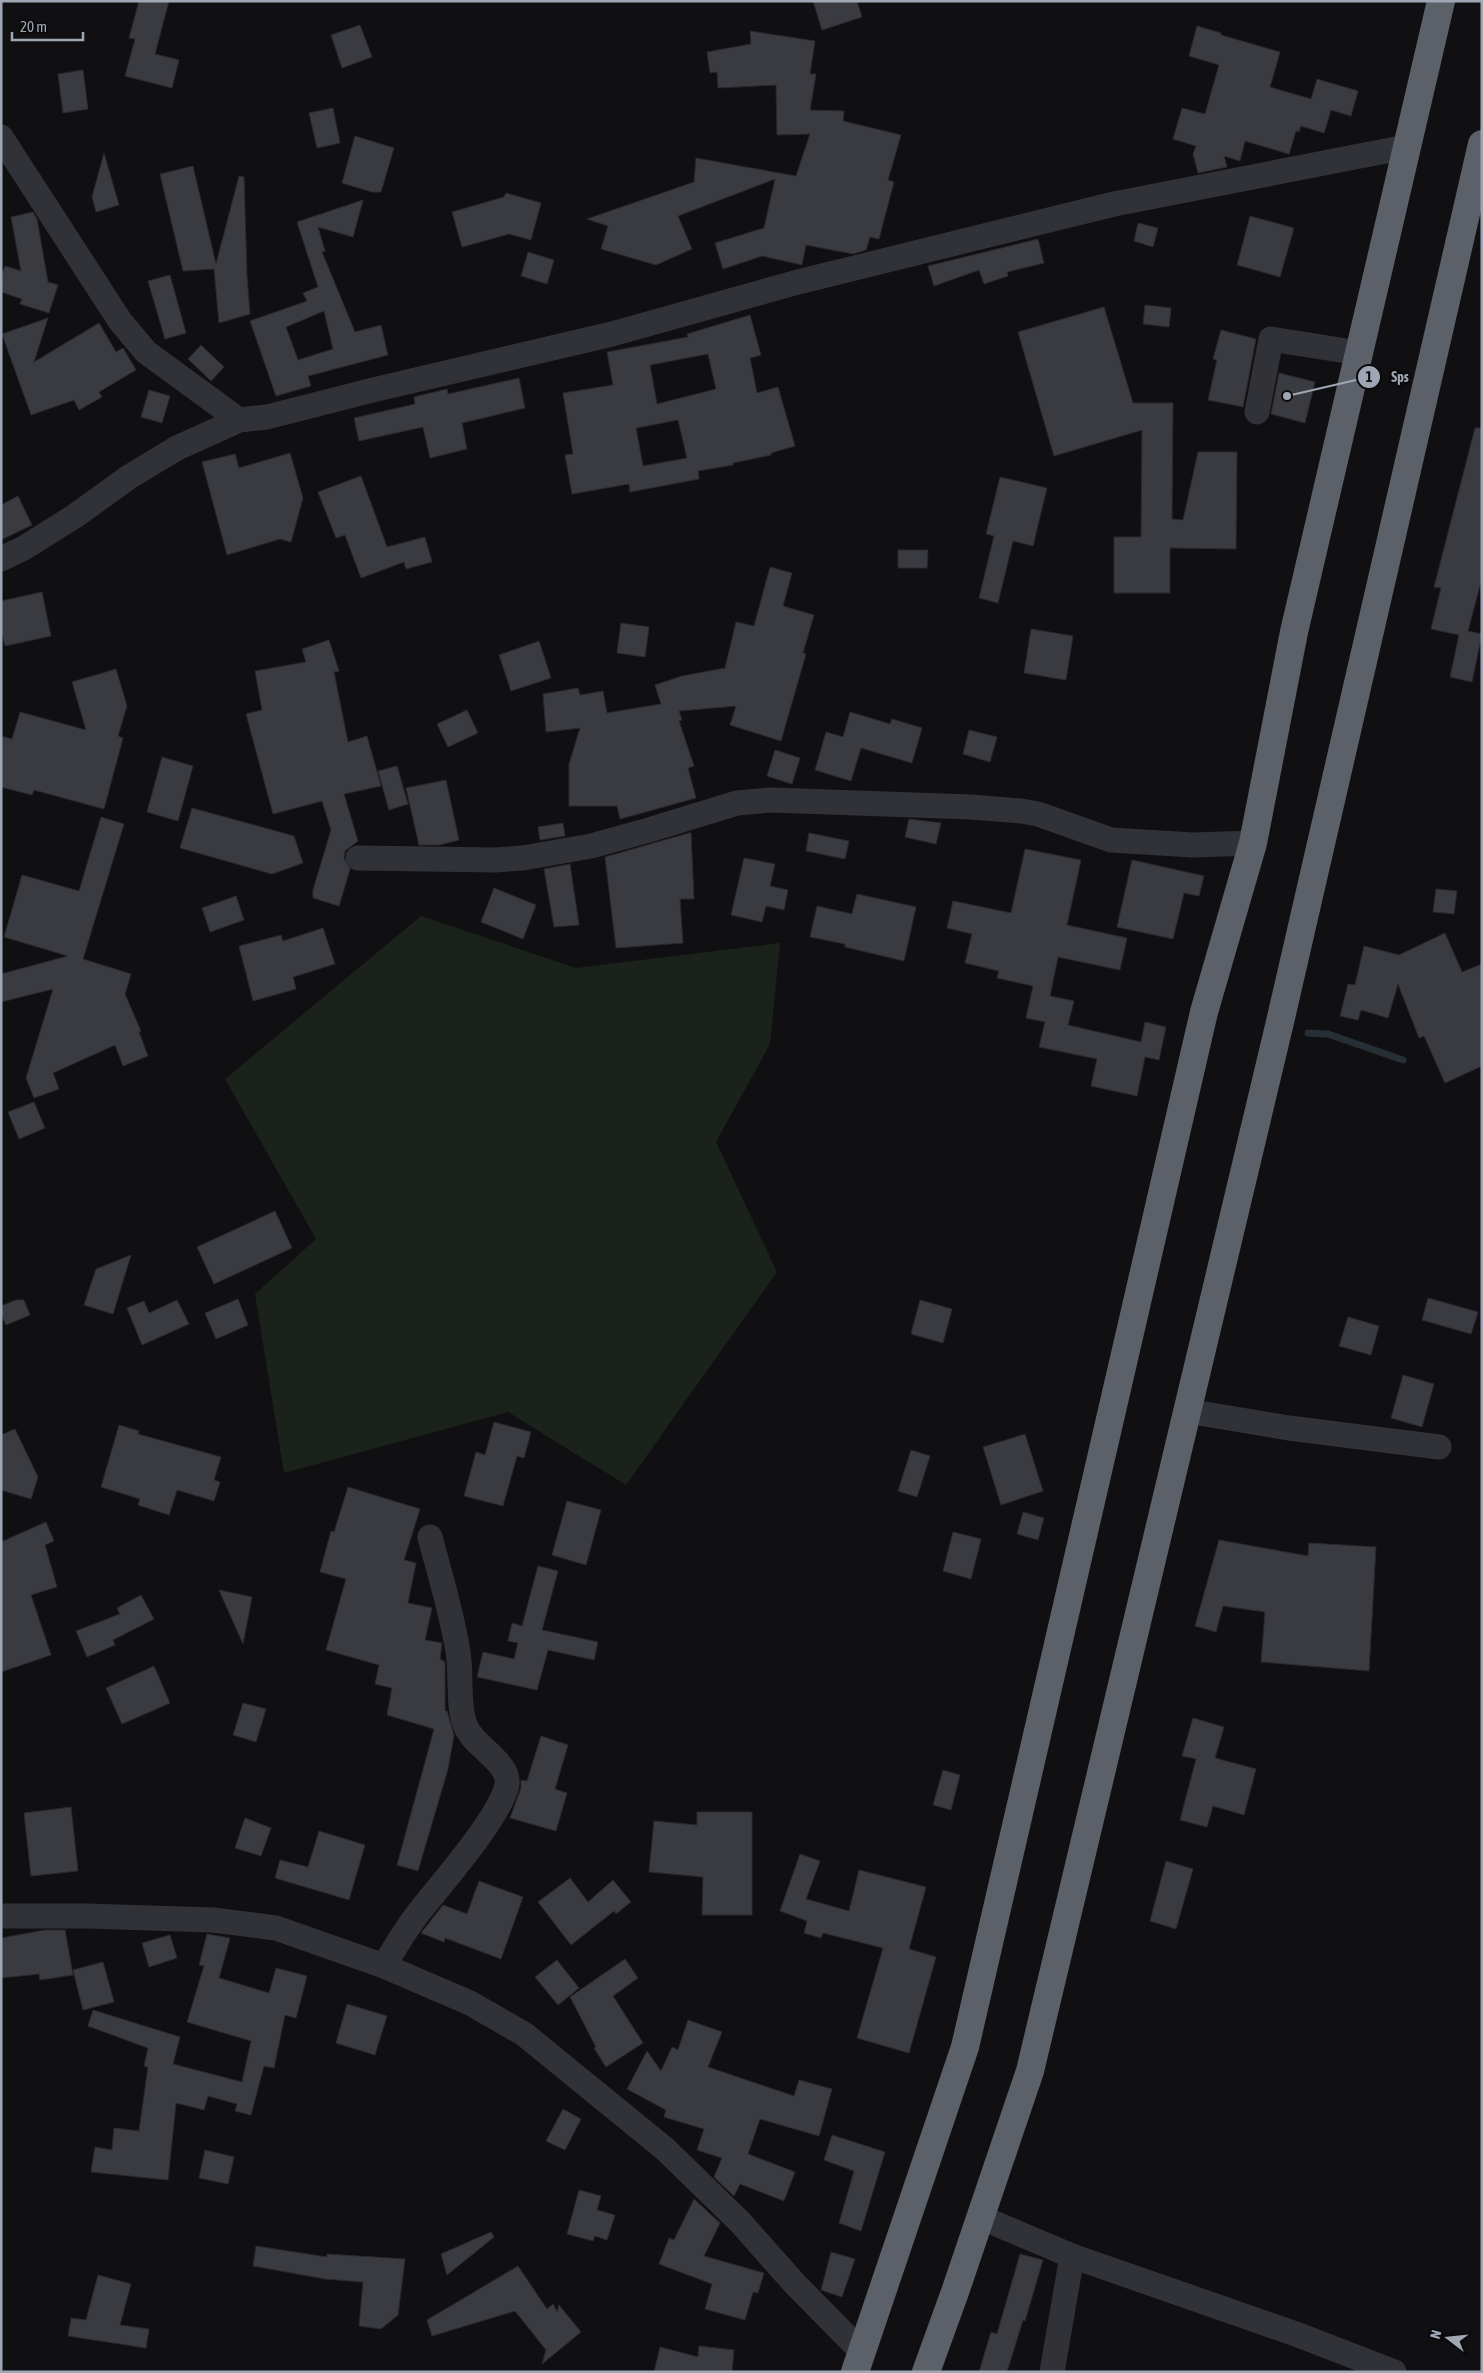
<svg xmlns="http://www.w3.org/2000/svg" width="1483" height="2373" font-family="'Asap Condensed',sans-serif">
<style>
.green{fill:#1a221b}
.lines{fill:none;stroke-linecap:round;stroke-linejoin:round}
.stream{stroke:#262f36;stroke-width:7}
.building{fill:#3a3b40;stroke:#2a2a2e;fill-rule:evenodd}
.minor{stroke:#313237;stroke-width:25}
.highway{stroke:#5c6069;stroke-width:28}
.leader{fill:none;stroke:#a0a7b4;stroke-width:2}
.callout-dot{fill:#a0a7b4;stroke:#0b0b0d;stroke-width:2}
.mark-label{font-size:15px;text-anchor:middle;font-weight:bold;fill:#111}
.callout-label{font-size:14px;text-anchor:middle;font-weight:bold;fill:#a0a7b4;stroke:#0b0b0d;stroke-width:5;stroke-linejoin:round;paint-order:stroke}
</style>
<rect width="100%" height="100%" fill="#101012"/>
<!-- green -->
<path class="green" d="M 421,916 L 576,968 L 780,943 L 770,1044 L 716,1142 L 777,1272 L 626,1485 L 508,1412 L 284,1473 L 255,1294 L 316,1239 L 225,1079 Z"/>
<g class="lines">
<!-- stream -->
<path class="stream" d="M 1308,1033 L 1328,1034 L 1403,1060"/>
</g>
<!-- building -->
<path class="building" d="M 139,1 L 169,1 L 155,54 L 179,60 L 172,88 L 125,76 L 135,39 L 129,38 Z
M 813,1 L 857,1 L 862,17 L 822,30 Z
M 360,25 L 372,57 L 342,68 L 331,35 Z
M 1197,26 L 1221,33 L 1221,35 L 1280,52 L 1270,87 L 1311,99 L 1317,79 L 1358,91 L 1351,116 L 1331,110 L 1324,133 L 1301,126 L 1299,132 L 1296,131 L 1289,154 L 1245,141 L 1240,161 L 1224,156 L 1227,167 L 1198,173 L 1193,154 L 1196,146 L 1173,139 L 1182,108 L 1205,114 L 1219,65 L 1189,56 Z
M 750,31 L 815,41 L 810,74 L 816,74 L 810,110 L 844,111 L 843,121 L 901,135 L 888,180 L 894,182 L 879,239 L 870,237 L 866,250 L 853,254 L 806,245 L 802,265 L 762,256 L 723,269 L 715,243 L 764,228 L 775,179 L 678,216 L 692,249 L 656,265 L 601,249 L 608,226 L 587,219 L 694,182 L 696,158 L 796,176 L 810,134 L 777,135 L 776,85 L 718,88 L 717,72 L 710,73 L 707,52 L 751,44 Z
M 83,70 L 88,109 L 63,113 L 58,74 Z
M 333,108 L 340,143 L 317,148 L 309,113 Z
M 355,136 L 394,148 L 381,192 L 372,192 L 342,183 Z
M 104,153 L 119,205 L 96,212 L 92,197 Z
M 193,166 L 216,264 L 239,176 L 244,177 L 247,276 L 250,314 L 219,323 L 214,269 L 183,271 L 160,174 Z
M 506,193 L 541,203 L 531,240 L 509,234 L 462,247 L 452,212 L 504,197 Z
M 363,200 L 353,237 L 318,227 L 325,251 L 322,252 L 355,332 L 381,325 L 388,355 L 308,376 L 311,386 L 276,396 L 250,321 L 307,301 L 303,293 L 318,287 L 297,222 ZM 324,311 L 333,349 L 298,360 L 286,327 Z
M 33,212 L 37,219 L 48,282 L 58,285 L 49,313 L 20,304 L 22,299 L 1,292 L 1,277 L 5,266 L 21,271 L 11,217 Z
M 1250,216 L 1294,228 L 1280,277 L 1237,265 Z
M 1138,223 L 1158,228 L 1153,247 L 1134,241 Z
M 1038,239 L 1044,263 L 1007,272 L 1008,276 L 984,284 L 979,270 L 934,286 L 928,266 Z
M 528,252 L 554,260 L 547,284 L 521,276 Z
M 170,275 L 186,333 L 165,339 L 148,281 Z
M 1145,305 L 1171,308 L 1169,327 L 1143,324 Z
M 1104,307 L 1133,403 L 1173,403 L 1172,519 L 1183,520 L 1198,452 L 1237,452 L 1236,549 L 1170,548 L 1170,593 L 1114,593 L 1114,537 L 1141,537 L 1142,430 L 1054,456 L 1018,332 Z
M 750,315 L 761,355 L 750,358 L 757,393 L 778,387 L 795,446 L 771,453 L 771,455 L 733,463 L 733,465 L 698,471 L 699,479 L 630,492 L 629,484 L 572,494 L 565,455 L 573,454 L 563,393 L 613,385 L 607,352 L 688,337 L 687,334 ZM 708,354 L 716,389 L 657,404 L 650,365 ZM 678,420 L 687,458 L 643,466 L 636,428 Z
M 48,318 L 34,362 L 99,323 L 116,352 L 123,348 L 136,370 L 99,392 L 102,397 L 79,410 L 74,400 L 31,415 L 2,334 Z
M 1221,330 L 1256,339 L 1243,407 L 1208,400 L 1217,360 L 1213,359 Z
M 201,345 L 224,367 L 211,381 L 188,359 Z
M 1279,373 L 1315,382 L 1305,423 L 1271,414 Z
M 519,378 L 525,408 L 462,423 L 467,449 L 430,458 L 423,427 L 359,441 L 354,418 L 415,404 L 414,397 L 447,389 L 448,394 Z
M 149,390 L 170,396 L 162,423 L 141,417 Z
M 1475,428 L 1482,428 L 1482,578 L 1468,631 L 1482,634 L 1472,682 L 1450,677 L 1459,635 L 1431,629 L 1441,588 L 1434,587 Z
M 290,453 L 303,498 L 291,542 L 280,539 L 227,555 L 202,462 L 235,454 L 239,468 Z
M 361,476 L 387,547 L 425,537 L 432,562 L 406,569 L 404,562 L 361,578 L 345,535 L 336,538 L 318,492 Z
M 1000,477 L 1047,488 L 1033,546 L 1013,541 L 998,603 L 979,598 L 994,536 L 986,534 Z
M 18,496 L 32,525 L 1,540 L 1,505 Z
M 898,550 L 928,550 L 927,568 L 898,568 Z
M 770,567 L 792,573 L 783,606 L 814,615 L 803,653 L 806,654 L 781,741 L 730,725 L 736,706 L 679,711 L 682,720 L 679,721 L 694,766 L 688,768 L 696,798 L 620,819 L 617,806 L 569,806 L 569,764 L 580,728 L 546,732 L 543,694 L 578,688 L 580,695 L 603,691 L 607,713 L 661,704 L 655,685 L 682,676 L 725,668 L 736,622 L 754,626 Z
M 42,592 L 51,636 L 5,646 L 1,630 L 1,601 Z
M 621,623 L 649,627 L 645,657 L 617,653 Z
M 1031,629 L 1073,636 L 1066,680 L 1024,673 Z
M 329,640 L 339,671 L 334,672 L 348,742 L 367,736 L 381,786 L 344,794 L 358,841 L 345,851 L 344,858 L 350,869 L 339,906 L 313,898 L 313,890 L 331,830 L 322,801 L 273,814 L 246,714 L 262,710 L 255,671 L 306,662 L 302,649 Z
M 539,641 L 551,678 L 511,691 L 499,655 Z
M 116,669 L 127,706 L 118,736 L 123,738 L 104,809 L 34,790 L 32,795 L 1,787 L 1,736 L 12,739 L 20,712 L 86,730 L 72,682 Z
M 467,710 L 478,733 L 448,747 L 437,724 Z
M 850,712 L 890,724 L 892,719 L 922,728 L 912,763 L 861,748 L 851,781 L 815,770 L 826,732 L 843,737 Z
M 969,730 L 997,737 L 990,762 L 963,754 Z
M 775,750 L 800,758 L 792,784 L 767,776 Z
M 162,757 L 193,766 L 178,821 L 147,812 Z
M 397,766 L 408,804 L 389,810 L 378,771 Z
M 446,780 L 459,840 L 439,845 L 419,845 L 406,788 Z
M 192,808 L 294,836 L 303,863 L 272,874 L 180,848 Z
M 101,817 L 124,824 L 83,959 L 131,974 L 125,994 L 141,1031 L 139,1032 L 148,1056 L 123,1066 L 115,1045 L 53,1073 L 59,1089 L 34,1098 L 26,1078 L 53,989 L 1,1002 L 1,974 L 68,956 L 4,937 L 22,875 L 79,891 Z
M 909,819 L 941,823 L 936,844 L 905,837 Z
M 563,823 L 565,836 L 540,840 L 538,827 Z
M 689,833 L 691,833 L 694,899 L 680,899 L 683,943 L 616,948 L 605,857 Z
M 809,833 L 849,841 L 845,859 L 806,851 Z
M 1025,849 L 1081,860 L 1067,925 L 1127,938 L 1120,970 L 1058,957 L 1050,996 L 1074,1001 L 1068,1025 L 1141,1042 L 1145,1022 L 1166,1027 L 1159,1060 L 1145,1057 L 1137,1096 L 1091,1086 L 1097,1059 L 1039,1047 L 1045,1022 L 1026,1018 L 1033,986 L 997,978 L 999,971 L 965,963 L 972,934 L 947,928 L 953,901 L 1011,913 Z
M 744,858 L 775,864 L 770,886 L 788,890 L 784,910 L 766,906 L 762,922 L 731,915 Z
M 1132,860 L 1204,876 L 1199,896 L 1184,893 L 1173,939 L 1117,927 Z
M 570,864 L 579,925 L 554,927 L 544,869 Z
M 494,888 L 536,905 L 523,939 L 481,922 Z
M 1436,889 L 1457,891 L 1454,914 L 1433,912 Z
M 857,894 L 916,907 L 904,961 L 845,947 L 845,944 L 810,937 L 817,906 L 852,914 Z
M 236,896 L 244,920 L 210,932 L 202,908 Z
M 323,928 L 335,964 L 293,977 L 296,989 L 253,1001 L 239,946 L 281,935 L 283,941 Z
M 1445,933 L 1462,972 L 1482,964 L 1482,1066 L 1445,1083 L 1424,1036 L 1419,1038 L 1398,984 L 1388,1018 L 1361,1010 L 1358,1020 L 1340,1016 L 1348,984 L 1355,985 L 1364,946 L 1399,955 Z
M 34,1102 L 45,1128 L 19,1139 L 8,1112 Z
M 275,1211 L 292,1248 L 214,1284 L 197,1247 Z
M 131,1255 L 113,1314 L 84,1305 L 96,1269 Z
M 1428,1298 L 1478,1312 L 1471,1334 L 1422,1320 Z
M 238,1299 L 248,1325 L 216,1339 L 205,1313 Z
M 16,1300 L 24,1300 L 30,1315 L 6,1325 L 1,1315 L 1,1306 Z
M 177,1300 L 189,1324 L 142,1345 L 127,1308 L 144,1301 L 149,1313 Z
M 920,1300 L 952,1309 L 943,1343 L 911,1334 Z
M 1348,1317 L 1379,1326 L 1371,1355 L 1339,1346 Z
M 1403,1375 L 1434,1384 L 1422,1427 L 1391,1418 Z
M 494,1422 L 531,1432 L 524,1458 L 517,1456 L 503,1506 L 464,1496 L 476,1452 L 485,1455 Z
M 119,1425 L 139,1431 L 138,1434 L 221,1457 L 214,1480 L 220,1482 L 214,1501 L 177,1490 L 169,1515 L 138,1505 L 140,1499 L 101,1487 Z
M 15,1429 L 38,1477 L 31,1499 L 1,1490 L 1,1435 Z
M 1025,1434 L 1043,1491 L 1001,1505 L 983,1447 Z
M 911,1450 L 930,1456 L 917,1497 L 898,1491 Z
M 348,1487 L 420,1509 L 404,1560 L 416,1563 L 408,1603 L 432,1608 L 425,1640 L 442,1643 L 440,1659 L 445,1662 L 445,1711 L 447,1711 L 454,1735 L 448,1769 L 418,1871 L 397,1865 L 434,1729 L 387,1715 L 392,1688 L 375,1684 L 379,1665 L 326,1650 L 346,1579 L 320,1572 L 331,1531 L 334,1532 Z
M 567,1501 L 601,1510 L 586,1565 L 552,1555 Z
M 1023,1512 L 1044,1518 L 1038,1540 L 1017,1534 Z
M 46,1522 L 54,1541 L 45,1545 L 57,1587 L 31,1595 L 51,1655 L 1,1672 L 1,1542 Z
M 953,1532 L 981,1539 L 971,1579 L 943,1571 Z
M 1219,1540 L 1308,1556 L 1309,1543 L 1376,1547 L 1369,1671 L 1261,1662 L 1265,1612 L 1223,1606 L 1216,1632 L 1195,1626 Z
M 538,1566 L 558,1571 L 542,1630 L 598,1642 L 594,1660 L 548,1650 L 537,1690 L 477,1677 L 483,1652 L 514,1659 L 518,1643 L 508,1641 L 512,1623 L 522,1626 Z
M 219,1590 L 252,1597 L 243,1644 Z
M 141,1595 L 154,1619 L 113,1640 L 115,1645 L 87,1657 L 76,1631 L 120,1614 L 117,1608 Z
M 154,1666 L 170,1703 L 122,1724 L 106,1688 Z
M 243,1703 L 266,1709 L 256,1742 L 233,1735 Z
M 1193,1718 L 1224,1727 L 1215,1758 L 1256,1769 L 1244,1815 L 1213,1806 L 1207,1827 L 1180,1820 L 1196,1759 L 1182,1756 Z
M 541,1736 L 568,1745 L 555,1789 L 567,1793 L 556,1831 L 510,1818 L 521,1788 L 521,1780 L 527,1781 Z
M 943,1770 L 960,1775 L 951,1810 L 933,1805 Z
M 71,1807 L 78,1871 L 31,1876 L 24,1813 Z
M 697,1812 L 752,1812 L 752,1915 L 702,1915 L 703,1877 L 649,1872 L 654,1821 L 697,1825 Z
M 245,1818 L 271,1828 L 261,1856 L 235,1848 Z
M 319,1831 L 365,1845 L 349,1900 L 275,1878 L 280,1860 L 308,1867 Z
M 800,1854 L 820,1861 L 806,1899 L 849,1911 L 859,1870 L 926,1887 L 909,1949 L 936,1957 L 909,2053 L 857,2038 L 883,1948 L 823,1933 L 821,1938 L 804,1933 L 807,1921 L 780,1911 Z
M 1166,1861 L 1193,1869 L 1176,1929 L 1150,1921 Z
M 570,1878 L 588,1902 L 613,1880 L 631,1902 L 616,1914 L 614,1911 L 571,1945 L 538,1902 Z
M 479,1881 L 523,1897 L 501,1959 L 445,1938 L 444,1942 L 421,1933 L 443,1905 L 467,1914 Z
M 45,1930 L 65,1930 L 73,1975 L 40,1980 L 39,1974 L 1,1978 L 1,1938 Z
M 207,1934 L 230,1938 L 219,1978 L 269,1993 L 276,1968 L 307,1976 L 296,2018 L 285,2015 L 274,2068 L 264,2066 L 251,2115 L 235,2111 L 237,2104 L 208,2096 L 204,2110 L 176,2103 L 168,2180 L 91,2172 L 95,2147 L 112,2150 L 114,2128 L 139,2131 L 148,2067 L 144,2066 L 148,2048 L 88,2026 L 93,2010 L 180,2037 L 173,2064 L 242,2082 L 251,2041 L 187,2022 L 204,1966 L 199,1965 Z
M 170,1935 L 177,1958 L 149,1967 L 142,1943 Z
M 625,1959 L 638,1978 L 613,1996 L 643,2043 L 606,2067 L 594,2048 L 596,2047 L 570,1997 Z
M 557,1960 L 579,1988 L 558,2005 L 535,1977 Z
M 103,1962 L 114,2002 L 83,2010 L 73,1970 Z
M 347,2004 L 387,2016 L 375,2055 L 336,2043 Z
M 688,2020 L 722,2032 L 708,2067 L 794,2096 L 799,2080 L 832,2089 L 819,2136 L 760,2119 L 748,2154 L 795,2172 L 784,2201 L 740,2184 L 734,2196 L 714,2177 L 722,2158 L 697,2150 L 704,2129 L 664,2117 L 666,2110 L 627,2089 L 647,2051 L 661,2071 L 672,2047 L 678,2050 Z
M 563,2109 L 581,2119 L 565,2150 L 546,2141 Z
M 832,2135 L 885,2152 L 861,2231 L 839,2223 L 854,2171 L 824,2160 Z
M 205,2150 L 234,2157 L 228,2184 L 199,2178 Z
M 579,2190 L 601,2196 L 597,2210 L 615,2215 L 607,2240 L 595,2236 L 593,2241 L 567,2234 Z
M 694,2199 L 720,2223 L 704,2256 L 764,2273 L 758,2293 L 753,2292 L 745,2320 L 705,2309 L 712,2284 L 659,2264 L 669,2238 L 674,2240 Z
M 491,2232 L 494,2237 L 447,2275 L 441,2254 Z
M 256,2246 L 327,2257 L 327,2254 L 405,2259 L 398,2315 L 381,2329 L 359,2326 L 363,2282 L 325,2279 L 253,2266 Z
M 831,2252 L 855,2259 L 842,2297 L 821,2290 Z
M 1020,2254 L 1043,2260 L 1025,2321 L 1023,2320 L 1007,2372 L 979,2372 L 991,2332 L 997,2334 Z
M 518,2266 L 547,2309 L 553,2304 L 557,2312 L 559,2305 L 581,2332 L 542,2364 L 546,2350 L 515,2311 L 432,2336 L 427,2320 Z
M 98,2275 L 131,2284 L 120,2325 L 149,2329 L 146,2348 L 68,2336 L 71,2318 L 86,2320 Z
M 699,2346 L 734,2350 L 732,2372 L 654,2372 L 660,2347 L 698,2357 Z"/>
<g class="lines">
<!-- minor -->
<path class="minor" d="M 1,137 L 120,321 L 146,352 L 239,420
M 1257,412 L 1271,339 L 1359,353
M 1,559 L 24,548 L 75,516 L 129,477 L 177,448 L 239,420 L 267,417 L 373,390 L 612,334 L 798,282 L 1114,204 L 1406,147
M 358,858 L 495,860 L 523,858 L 591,846 L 649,830 L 737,803 L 771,800 L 971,807 L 1021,811 L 1038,814 L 1111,840 L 1193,845 L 1253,843
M 1187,1411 L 1289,1428 L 1439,1447
M 1,1916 L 87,1916 L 213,1920 L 276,1928 L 384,1966 L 470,2003 L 524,2034 L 665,2149 L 740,2222 L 795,2284 L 862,2352
M 384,1966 C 395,1947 406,1929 419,1912 C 441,1884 502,1815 507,1784 C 510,1763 474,1746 466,1727 C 457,1707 462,1674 458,1652 C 452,1613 440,1575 430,1537
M 980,2217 L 1072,2256 L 1296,2334 L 1394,2372
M 1052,2372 L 1072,2256"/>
<!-- highway -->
<path class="highway" d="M 855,2372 L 965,2047 L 1204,1012 L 1253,843 L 1294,632 L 1441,1
M 926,2372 L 955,2292 L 1030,2071 L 1280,1022 L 1482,144"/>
</g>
<!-- callouts -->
<path class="leader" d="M1287 396L1369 377"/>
<g class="callout-dot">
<circle cx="1287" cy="396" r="5"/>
<circle cx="1369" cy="377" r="12"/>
</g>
<g class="mark-label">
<text x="1369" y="382">1</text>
</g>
<g class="callout-label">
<text x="1400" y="382">Sps</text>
</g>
<!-- border -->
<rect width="1483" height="2373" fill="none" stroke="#a0a7b4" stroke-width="5"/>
<!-- north arrow -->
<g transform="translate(1448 2338) rotate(286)" stroke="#0b0b0d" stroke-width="4" paint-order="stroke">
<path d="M0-4L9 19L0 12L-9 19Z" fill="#a0a7b4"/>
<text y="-8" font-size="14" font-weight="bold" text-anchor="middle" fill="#a0a7b4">N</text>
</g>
<!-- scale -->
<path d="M12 32v8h71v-8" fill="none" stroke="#a0a7b4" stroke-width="2.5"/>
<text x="20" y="32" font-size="15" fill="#a0a7b4" stroke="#0b0b0d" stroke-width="4" paint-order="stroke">20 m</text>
</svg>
